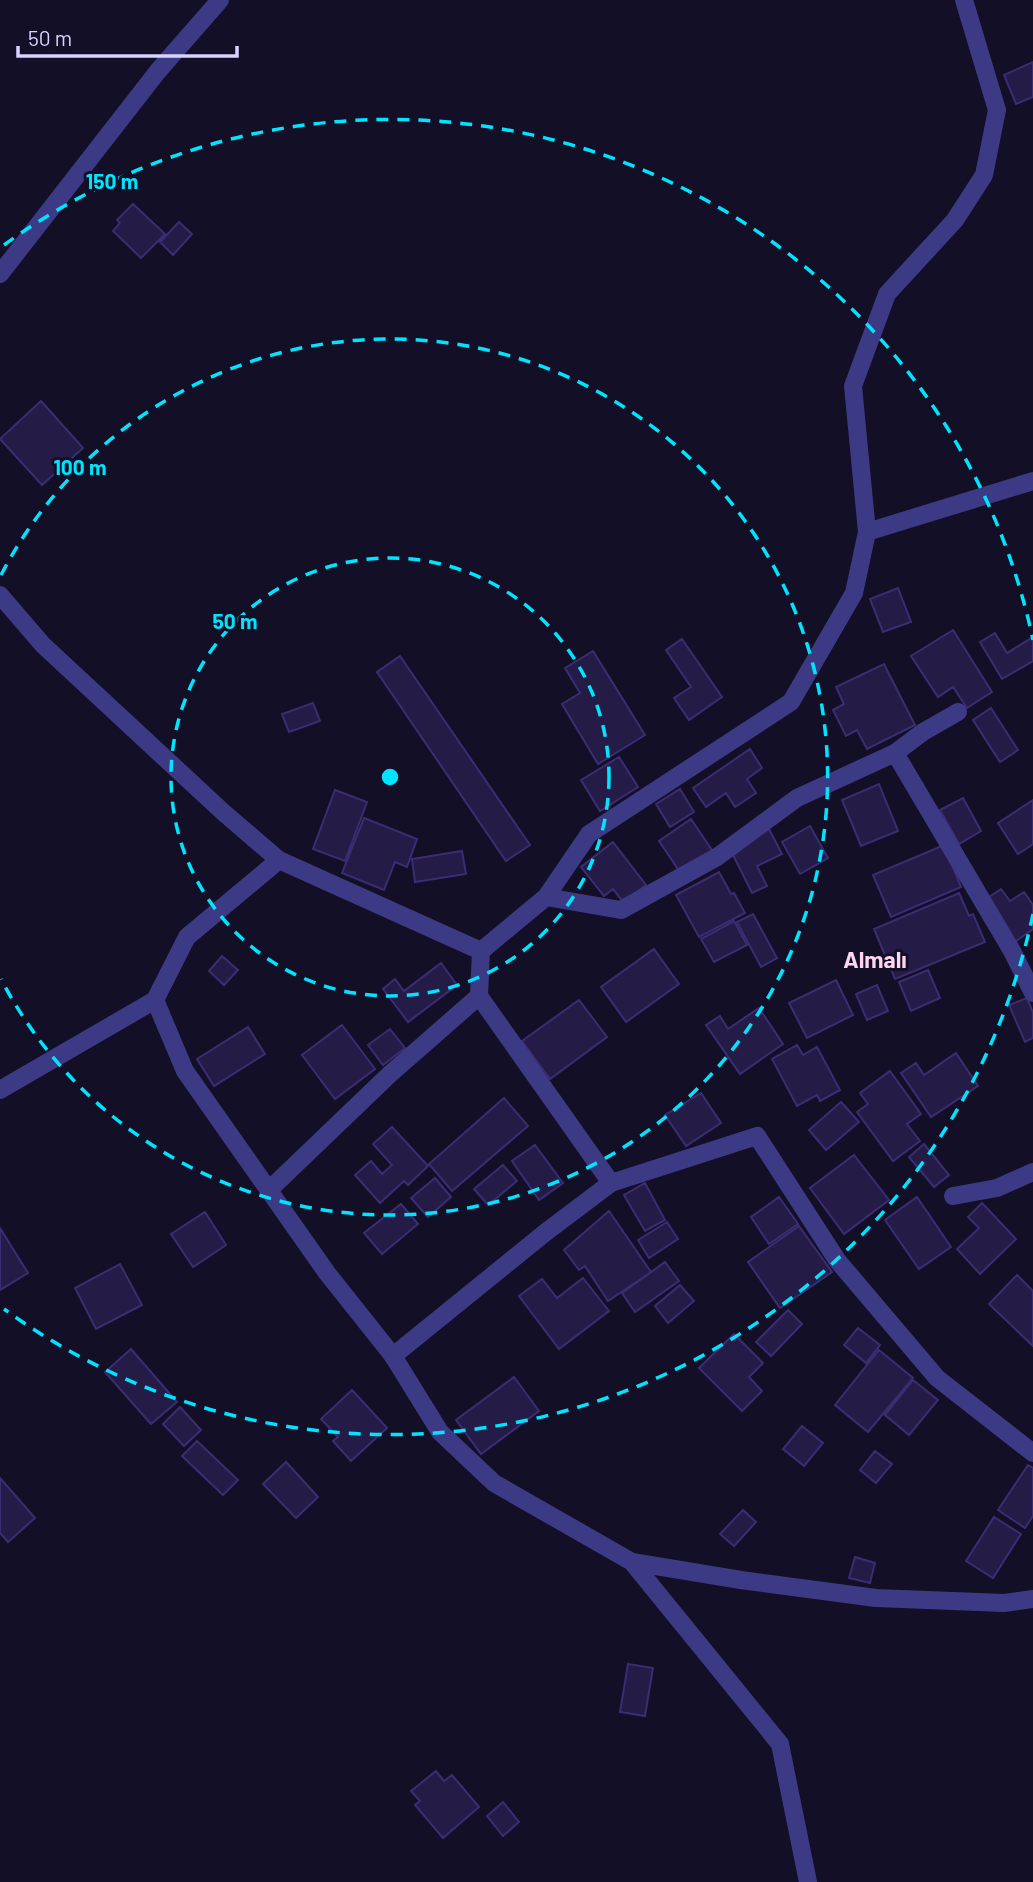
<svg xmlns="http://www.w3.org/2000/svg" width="1033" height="1882" font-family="Barlow,sans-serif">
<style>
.building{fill:#241b47;stroke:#3b2d73;stroke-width:2}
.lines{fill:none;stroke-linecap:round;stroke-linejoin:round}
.minor{stroke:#3d3a85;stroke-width:18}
.tertiary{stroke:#3d3a85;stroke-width:18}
.ring{fill:none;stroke:#00e5ff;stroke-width:3.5;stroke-dasharray:12 9}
.labels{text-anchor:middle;stroke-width:6;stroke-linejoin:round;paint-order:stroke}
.quarter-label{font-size:23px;font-weight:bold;fill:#ffd6f0;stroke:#130f26}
.centre{fill:#00e5ff;stroke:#130f26;stroke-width:3.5}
.ring-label{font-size:21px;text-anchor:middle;font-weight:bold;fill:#00e5ff;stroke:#130f26;stroke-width:6;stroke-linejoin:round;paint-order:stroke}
</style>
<rect width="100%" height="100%" fill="#130f26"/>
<!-- building -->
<path class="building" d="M 1033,62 L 1033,97 L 1016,104 L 1004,75 Z
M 133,204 L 165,234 L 141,258 L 113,231 L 120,223 L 117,220 Z
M 179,222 L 192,234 L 173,255 L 160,242 Z
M 41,401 L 83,448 L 42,485 L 0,439 Z
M 898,588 L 911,622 L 883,632 L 870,599 Z
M 953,630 L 992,692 L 967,708 L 953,687 L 938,697 L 911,656 Z
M 995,633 L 1007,653 L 1033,637 L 1033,661 L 1002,679 L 980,642 Z
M 682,639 L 722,697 L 689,720 L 674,698 L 691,687 L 666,650 Z
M 593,651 L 645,735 L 598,764 L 562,704 L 580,693 L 565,668 Z
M 400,656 L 530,845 L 506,861 L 377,672 Z
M 884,664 L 915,725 L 867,749 L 857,730 L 846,736 L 833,710 L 844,704 L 836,687 Z
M 313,703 L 320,721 L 289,732 L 282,714 Z
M 991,708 L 1018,750 L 1000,762 L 973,720 Z
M 750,749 L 762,768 L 747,779 L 756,793 L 735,807 L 726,793 L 706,807 L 693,788 Z
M 619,757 L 638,787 L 600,811 L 581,780 Z
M 879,784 L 898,831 L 861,846 L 842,800 Z
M 680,789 L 694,812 L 670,827 L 656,804 Z
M 335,790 L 367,802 L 345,861 L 313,849 Z
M 963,798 L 981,831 L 959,844 L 940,810 Z
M 1033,800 L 1033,844 L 1018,854 L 998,823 Z
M 364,818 L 417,839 L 407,867 L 395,862 L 384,890 L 342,873 Z
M 691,819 L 714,853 L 682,875 L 659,841 Z
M 810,826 L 828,858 L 800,874 L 782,842 Z
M 769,829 L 782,854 L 757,866 L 767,886 L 752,893 L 730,849 Z
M 613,842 L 646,885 L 623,902 L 613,889 L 604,896 L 581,867 Z
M 944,845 L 961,887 L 891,917 L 873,875 Z
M 462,851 L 466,874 L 415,882 L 412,859 Z
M 719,872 L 731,894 L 734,893 L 745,913 L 699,937 L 676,895 Z
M 1001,889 L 1010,901 L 1024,892 L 1033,905 L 1033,929 L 1012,944 L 983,901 Z
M 959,893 L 969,916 L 973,914 L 985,942 L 895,979 L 874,929 Z
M 753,914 L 777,958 L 761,967 L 737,922 Z
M 734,921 L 747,945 L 714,962 L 701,939 Z
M 654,949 L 679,984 L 626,1022 L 601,987 Z
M 222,956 L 238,970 L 224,985 L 209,971 Z
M 441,963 L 457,985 L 408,1022 L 383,989 L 395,979 L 404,991 Z
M 928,970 L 940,998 L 911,1011 L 899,982 Z
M 836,980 L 853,1015 L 807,1038 L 789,1003 Z
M 877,985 L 888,1011 L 867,1020 L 856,994 Z
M 1027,998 L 1033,1013 L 1033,1038 L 1025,1042 L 1009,1005 Z
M 579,1000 L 607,1037 L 550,1079 L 522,1041 Z
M 759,1008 L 783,1044 L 740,1074 L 706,1025 L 720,1016 L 728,1029 Z
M 342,1025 L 375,1069 L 335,1099 L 302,1055 Z
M 248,1027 L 265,1054 L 214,1086 L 197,1059 Z
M 390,1029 L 405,1048 L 383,1065 L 368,1045 Z
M 797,1045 L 803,1055 L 817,1047 L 840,1090 L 820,1101 L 817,1095 L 797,1106 L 772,1059 Z
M 956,1053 L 978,1086 L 931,1117 L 901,1073 L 916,1063 L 924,1075 Z
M 890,1071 L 921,1114 L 907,1124 L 920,1141 L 893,1161 L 857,1112 L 868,1104 L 860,1093 Z
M 701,1093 L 721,1123 L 686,1146 L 665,1115 Z
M 504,1098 L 528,1126 L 452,1191 L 429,1164 Z
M 841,1102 L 859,1122 L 826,1150 L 809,1130 Z
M 392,1127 L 428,1166 L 408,1185 L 404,1181 L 380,1203 L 355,1175 L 371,1161 L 382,1174 L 392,1165 L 373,1144 Z
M 924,1144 L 949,1175 L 934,1187 L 909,1157 Z
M 535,1145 L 563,1183 L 539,1200 L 512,1161 Z
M 854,1155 L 889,1200 L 844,1234 L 810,1188 Z
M 503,1165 L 517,1181 L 488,1205 L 474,1189 Z
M 435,1178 L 451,1197 L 428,1217 L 411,1198 Z
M 645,1183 L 665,1220 L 645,1231 L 624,1195 Z
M 779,1197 L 798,1224 L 769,1244 L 751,1217 Z
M 917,1197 L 951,1247 L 919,1269 L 885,1220 Z
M 982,1203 L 1016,1239 L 980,1274 L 957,1249 L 979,1228 L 968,1217 Z
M 401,1204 L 418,1224 L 382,1254 L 364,1233 Z
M 609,1211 L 651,1272 L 608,1301 L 585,1266 L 579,1270 L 564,1250 Z
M 205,1212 L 226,1245 L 193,1267 L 171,1234 Z
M 667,1222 L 678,1239 L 649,1258 L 638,1240 Z
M 799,1226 L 832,1272 L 780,1308 L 748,1262 Z
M 0,1228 L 28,1273 L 0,1290 Z
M 665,1262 L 679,1281 L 635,1312 L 622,1293 Z
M 120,1264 L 142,1305 L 96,1329 L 75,1288 Z
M 1017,1275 L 1033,1291 L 1033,1346 L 989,1304 Z
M 583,1278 L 609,1311 L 559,1349 L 519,1296 L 542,1279 L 557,1298 Z
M 680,1285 L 694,1301 L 668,1323 L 655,1306 Z
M 788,1310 L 802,1324 L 771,1356 L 756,1342 Z
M 858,1328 L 880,1345 L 866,1363 L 844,1345 Z
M 734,1334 L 763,1363 L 749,1377 L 762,1391 L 742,1411 L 699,1368 Z
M 131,1349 L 177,1402 L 151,1424 L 105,1372 Z
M 879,1350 L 913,1378 L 868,1432 L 835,1405 Z
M 514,1377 L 539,1411 L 481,1454 L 456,1420 Z
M 913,1380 L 938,1400 L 909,1435 L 885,1415 Z
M 352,1390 L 387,1428 L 351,1461 L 333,1441 L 338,1437 L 321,1419 Z
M 180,1407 L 201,1430 L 184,1446 L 163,1424 Z
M 802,1426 L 823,1443 L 804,1466 L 783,1449 Z
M 197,1441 L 238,1480 L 223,1495 L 182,1456 Z
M 875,1451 L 892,1464 L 876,1483 L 860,1470 Z
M 286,1462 L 318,1497 L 296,1518 L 263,1484 Z
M 1028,1465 L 1033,1468 L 1033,1516 L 1025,1528 L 998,1510 Z
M 0,1478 L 35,1518 L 8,1542 L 0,1533 Z
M 743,1510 L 756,1522 L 734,1546 L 720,1534 Z
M 994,1517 L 1021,1534 L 993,1578 L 966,1561 Z
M 855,1557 L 875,1563 L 870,1583 L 849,1578 Z
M 628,1664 L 653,1668 L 645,1716 L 620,1712 Z
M 436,1771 L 444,1781 L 452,1775 L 479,1807 L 443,1838 L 415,1805 L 420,1801 L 411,1791 Z
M 503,1802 L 519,1822 L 503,1836 L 487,1816 Z"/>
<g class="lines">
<!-- minor -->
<path class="minor" d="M 0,274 L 158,71 L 220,0
M 867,532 L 1033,481
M 895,753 L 1012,951 L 1033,993
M 279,860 L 481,951
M 546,897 L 621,910 L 717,857 L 797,798 L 895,753 L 923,732 L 958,712
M 611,1183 L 479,996 L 481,951 L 546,897 L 589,834 L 791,702 L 854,593 L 867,532 L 853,386 L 887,294 L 955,220 L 984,175 L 997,110 L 964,0
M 269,1190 L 390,1074 L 479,996
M 953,1196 L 997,1188 L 1033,1172
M 393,1356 L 546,1232 L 611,1183 L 757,1136 L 837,1260 L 937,1378 L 1033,1453"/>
<!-- tertiary -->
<path class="tertiary" d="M 0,595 L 43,645 L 223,812 L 279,860 L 187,937 L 155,1000 L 185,1071 L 327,1273 L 393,1356 L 440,1432 L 494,1483 L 632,1562 L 741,1580 L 876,1598 L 1004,1603 L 1033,1599
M 0,1090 L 155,1000
M 632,1562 L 780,1744 L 808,1882"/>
</g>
<!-- distance rings -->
<g class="ring">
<circle cx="390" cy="777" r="219"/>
<path d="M1 575A438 438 0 1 1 1 979"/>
<path d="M1033 914A657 657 0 0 1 4 1309M4 245A657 657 0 0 1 1033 640"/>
</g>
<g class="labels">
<!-- quarter labels -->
<g class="quarter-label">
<text x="875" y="968">Almalı</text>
</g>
</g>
<circle cx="390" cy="777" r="10" class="centre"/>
<g class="ring-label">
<text x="112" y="189">150 m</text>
<text x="80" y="475">100 m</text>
<text x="235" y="629">50 m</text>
</g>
<!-- scale -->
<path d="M18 46v10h219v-10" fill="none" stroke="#d9d4ff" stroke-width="3.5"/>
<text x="28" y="46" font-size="21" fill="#d9d4ff" stroke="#130f26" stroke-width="5" paint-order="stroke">50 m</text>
</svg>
